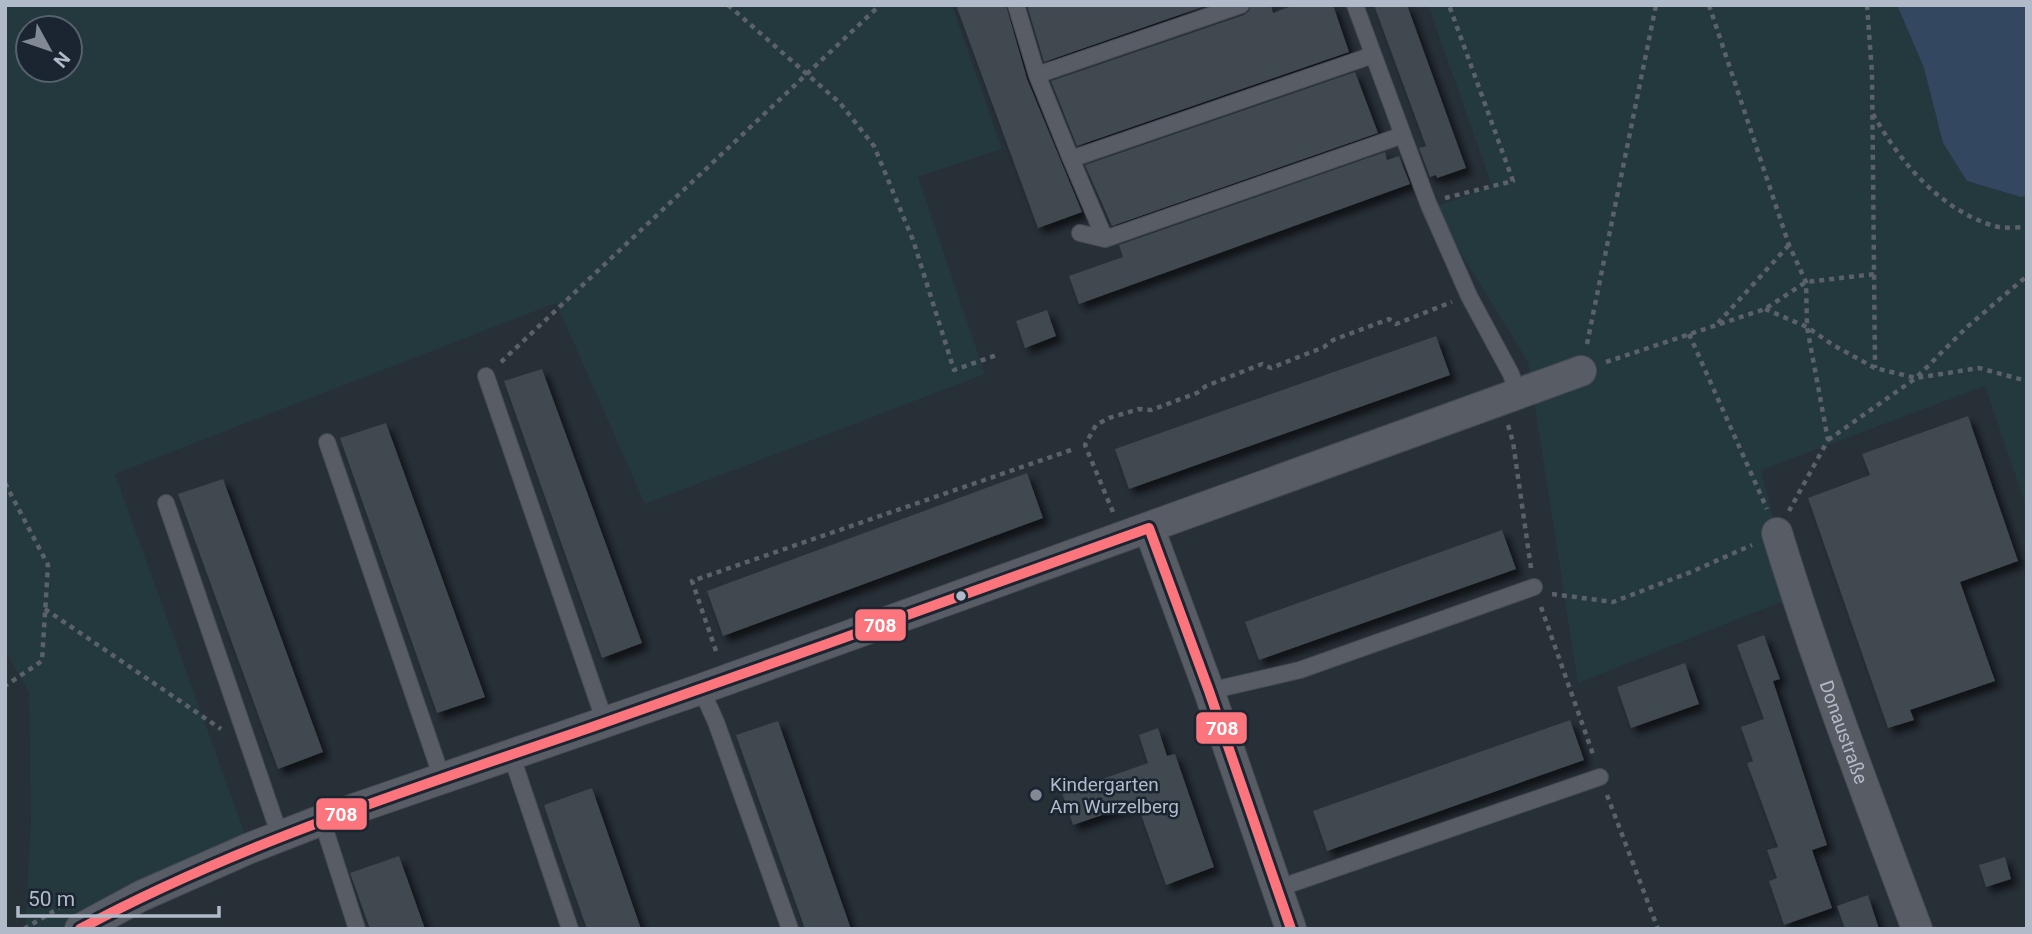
<svg xmlns="http://www.w3.org/2000/svg" width="2032" height="934" font-family="Roboto,sans-serif">
<style>
.green{fill:#24393d;fill-rule:evenodd}
.water{fill:#334761}
.building{fill:#41484f;filter:url(#shadow)}
.lines{fill:none;stroke-linecap:round;stroke-linejoin:round}
.lane-casing{stroke:#464b51;stroke-width:18}
.street-casing{stroke:#464b51;stroke-width:32}
.path{stroke:#5b6168;stroke-width:4.5;stroke-dasharray:5 5;stroke-linecap:butt}
.lane{stroke:#585c64;stroke-width:16}
.street{stroke:#585c64;stroke-width:30}
.bus-1-casing{stroke:#1b2431;stroke-width:16}
.bus-1{stroke:#fc747c;stroke-width:10}
.bus-dot{fill:#b1bac8;stroke:#1b2431;stroke-width:2.5}
.poi-dot{fill:#818995;stroke:#1b2431;stroke-width:2.5}
.labels{text-anchor:middle;stroke-width:5;stroke-linejoin:round;paint-order:stroke}
.street-label{font-size:19px;fill:#b1bac8;stroke:#1b2431}
.poi-label{font-size:19px;fill:#b1bac8;stroke:#1b2431;text-anchor:start}
.line-badge{stroke:#1b2431;stroke-width:2.5}
.badge-label{font-size:19px;text-anchor:middle;font-weight:bold;fill:#fff}
</style>
<defs>
<filter id="shadow"><feDropShadow dx="6" dy="6" stdDeviation="3.5" flood-color="#0009"/></filter>
</defs>
<rect width="100%" height="100%" fill="#272f37"/>
<!-- green -->
<path class="green" d="M 5,5 L 952,5 L 1002,149 L 918,177 L 985,374 L 645,504 L 556,303 L 115,474 L 250,848 L 80,929 L 25,929 L 31,819 L 29,692 L 5,651 ZM 28,28 L 70,28 L 70,70 L 28,70 Z
M 1428,5 L 1897,5 L 1924,68 L 1943,143 L 1967,181 L 2021,197 L 2027,196 L 2027,509 L 1985,386 L 1761,470 L 1777,533 L 1798,595 L 1578,683 L 1528,362 L 1433,208 L 1492,186 Z"/>
<!-- water -->
<path class="water" d="M 1897,5 L 2027,5 L 2027,196 L 2021,197 L 1967,181 L 1943,143 L 1924,68 Z"/>
<!-- building -->
<path class="building" d="M 956,5 L 1006,5 L 1027,79 L 1082,212 L 1038,228 Z
M 1027,5 L 1208,5 L 1044,62 Z
M 1251,5 L 1271,5 L 1273,13 L 1294,5 L 1333,5 L 1349,52 L 1077,146 L 1051,81 L 1244,15 L 1249,11 Z
M 1374,5 L 1407,5 L 1466,168 L 1437,178 L 1436,175 L 1430,177 L 1419,148 L 1426,146 Z
M 1355,72 L 1378,133 L 1112,226 L 1085,165 Z
M 1385,152 L 1387,160 L 1399,156 L 1410,184 L 1079,304 L 1069,276 L 1123,257 L 1119,245 Z
M 1047,310 L 1056,336 L 1025,348 L 1016,321 Z
M 1436,336 L 1450,375 L 1129,489 L 1115,449 Z
M 542,369 L 642,643 L 602,658 L 504,381 Z
M 1968,416 L 2018,561 L 1960,582 L 1995,681 L 1910,710 L 1914,720 L 1888,728 L 1808,498 L 1870,475 L 1862,454 Z
M 386,423 L 485,697 L 437,713 L 340,438 Z
M 1027,473 L 1043,518 L 723,636 L 707,591 Z
M 223,479 L 323,752 L 278,769 L 178,494 Z
M 1502,530 L 1516,569 L 1259,660 L 1245,622 Z
M 1764,635 L 1780,679 L 1773,681 L 1827,845 L 1812,850 L 1832,908 L 1784,925 L 1769,881 L 1777,878 L 1767,850 L 1778,847 L 1747,763 L 1753,761 L 1741,727 L 1764,719 L 1737,645 Z
M 1685,663 L 1699,704 L 1631,728 L 1617,687 Z
M 1570,720 L 1584,760 L 1327,851 L 1313,811 Z
M 778,721 L 851,929 L 805,929 L 748,769 L 736,735 Z
M 1158,728 L 1167,756 L 1175,754 L 1214,867 L 1166,885 L 1137,803 L 1073,825 L 1062,793 L 1148,763 L 1139,735 Z
M 592,788 L 641,929 L 587,929 L 557,844 L 544,805 Z
M 399,856 L 425,929 L 370,929 L 350,873 Z
M 2005,857 L 2011,879 L 1986,887 L 1979,865 Z
M 1868,895 L 1879,929 L 1845,929 L 1837,906 Z"/>
<g class="lines">
<!-- lane casing -->
<g class="lane-casing">
<path id="lane" d="M 1016,5 L 1037,75
M 1355,5 L 1428,203 L 1469,296 L 1511,374 L 1518,395
M 1071,159 L 1037,75 L 1241,5
M 1080,233 L 1105,239 L 1403,135
M 1105,239 L 1071,159 L 1373,55
M 486,376 L 605,722
M 327,442 L 442,778
M 166,503 L 280,836
M 701,689 L 716,722 L 790,929
M 1209,691 L 1300,670 L 1534,587
M 511,754 L 570,929
M 322,820 L 357,929
M 1276,889 L 1600,777"/>
</g>
<!-- street casing -->
<g class="street-casing">
<g id="street">
<path d="M 1149,528 L 1209,691 L 1291,929"/>
<path id="s1" d="M 1777,533 C 1818,667 1868,798 1917,929"/>
<path d="M 80,929 L 141,896 L 250,848 L 322,820 L 701,689 L 1581,371"/>
</g>
</g>
<!-- path -->
<path class="path" d="M 728,5 L 840,103 L 874,146 L 913,240 L 954,370 L 997,355
M 1709,5 L 1789,245 L 1806,282 L 1807,327 L 1828,440 L 1789,511
M 1867,5 L 1872,73 L 1875,368
M 1873,114 C 1900,162 1939,209 1994,226 C 2004,229 2017,227 2027,227
M 1445,198 L 1513,181 L 1449,5
M 1765,309 L 1807,327 L 1833,345 L 1875,368 L 1916,378 L 1967,327 L 2027,276
M 1718,323 L 1789,245
M 1689,334 L 1767,509
M 1587,344 L 1656,5
M 501,362 L 880,5
M 1606,362 L 1765,309 L 1806,282 L 1875,274
M 1508,425 L 1513,442 L 1531,568
M 1828,440 L 1916,378 L 1979,368 L 2027,381
M 5,483 L 48,565 L 42,661 L 5,686
M 1113,512 L 1085,445 L 1096,425 L 1109,418 L 1139,409 L 1151,410 L 1197,393 L 1206,386 L 1262,364 L 1271,368 L 1324,347 L 1333,340 L 1389,319 L 1396,324 L 1452,302
M 1552,594 L 1613,602 L 1691,572 L 1752,545
M 1541,607 L 1594,757
M 45,609 L 221,729
M 716,651 L 692,581 L 1071,450
M 1607,795 L 1658,929
M 24,929 L 59,908"/>
<!-- lane -->
<use href="#lane" class="lane"/>
<!-- street -->
<use href="#street" class="street"/>
<!-- bus-1 casing -->
<g class="bus-1-casing">
<path id="bus-1" d="M 1149,528 L 1209,691 L 1291,929
M 80,929 C 243,841 419,787 592,727 C 778,662 964,595 1149,528"/>
</g>
<!-- bus-1 -->
<use href="#bus-1" class="bus-1"/>
</g>
<!-- markers -->
<circle class="bus-dot" cx="961" cy="596" r="6"/>
<circle class="poi-dot" cx="1036" cy="795" r="7"/>
<g class="labels">
<!-- street labels -->
<g class="street-label">
<text dy="7" stroke="none"><textPath href="#s1" startOffset="210">Donaustraße</textPath></text>
</g>
<!-- poi labels -->
<g class="poi-label">
<text x="1050" y="791">Kindergarten<tspan x="1050" dy="22">Am Wurzelberg</tspan></text>
</g>
</g>
<g class="line-badge">
<rect x="854" y="608" width="53" height="34" rx="7" fill="#fc747c"/>
<rect x="1195" y="711" width="53" height="34" rx="7" fill="#fc747c"/>
<rect x="315" y="797" width="53" height="34" rx="7" fill="#fc747c"/>
</g>
<g class="badge-label">
<text x="880" y="632">708</text>
<text x="1222" y="735">708</text>
<text x="341" y="821">708</text>
</g>
<!-- border -->
<rect width="2032" height="934" fill="none" stroke="#b1bac8" stroke-width="14"/>
<!-- north arrow -->
<g transform="translate(49 49) rotate(130)"><circle r="33" fill="#1b2431" stroke="#57606d" stroke-width="2"/>
<path d="M0-5L12 26L0 18L-12 26Z" fill="#818995"/>
<text y="-10" font-size="19" font-weight="bold" text-anchor="middle" fill="#b1bac8">N</text>
</g>
<!-- scale -->
<path d="M18 906v10h201v-10" fill="none" stroke="#b1bac8" stroke-width="3.5"/>
<text x="28" y="906" font-size="21" fill="#b1bac8" stroke="#1b2431" stroke-width="5" paint-order="stroke">50 m</text>
</svg>
